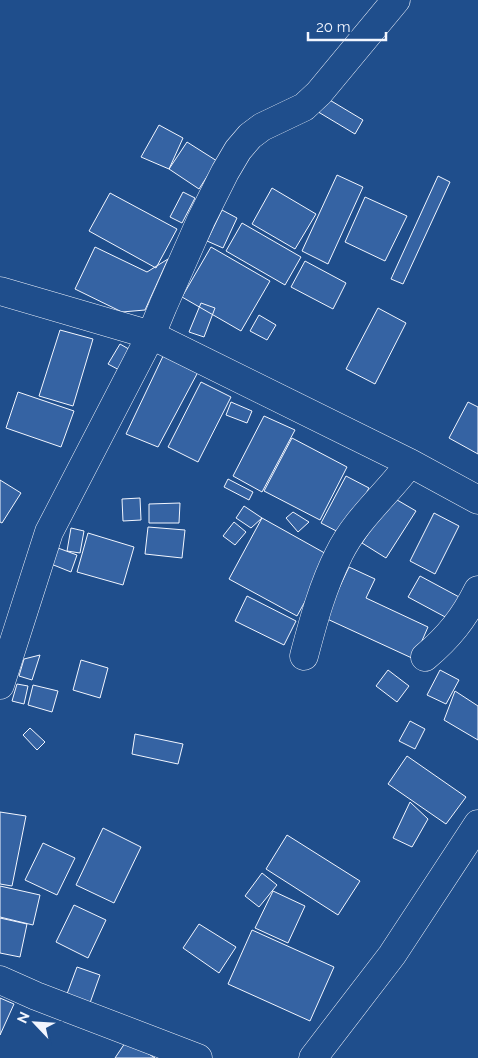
<svg xmlns="http://www.w3.org/2000/svg" width="478" height="1058" font-family="Raleway,sans-serif">
<style>
.building{fill:#3563a3;stroke:#f2f6ff}
.lines{fill:none;stroke-linecap:round;stroke-linejoin:round}
.minor-casing{stroke:#f2f6ff;stroke-width:29}
.minor{stroke:#1f4e8c;stroke-width:28}
</style>
<rect width="100%" height="100%" fill="#1f4e8c"/>
<!-- building -->
<path class="building" d="M 323,96 L 363,120 L 355,134 L 315,110 Z
M 159,125 L 183,138 L 169,169 L 141,157 Z
M 187,142 L 217,161 L 199,189 L 169,169 Z
M 337,175 L 363,187 L 328,264 L 302,251 Z
M 438,176 L 450,182 L 403,284 L 391,279 Z
M 272,188 L 316,214 L 295,249 L 252,224 Z
M 183,192 L 195,198 L 182,223 L 170,217 Z
M 110,193 L 177,229 L 156,268 L 89,231 Z
M 365,197 L 407,216 L 385,261 L 345,242 Z
M 222,210 L 237,218 L 223,248 L 207,241 Z
M 242,223 L 301,257 L 285,285 L 226,251 Z
M 95,247 L 147,272 L 168,259 L 145,310 L 122,312 L 75,289 Z
M 211,247 L 270,281 L 241,331 L 182,297 Z
M 305,261 L 346,283 L 333,309 L 291,287 Z
M 201,303 L 215,308 L 204,337 L 189,332 Z
M 378,308 L 406,323 L 375,384 L 346,369 Z
M 259,315 L 276,325 L 267,340 L 250,331 Z
M 60,330 L 93,339 L 73,406 L 39,396 Z
M 120,344 L 134,352 L 123,372 L 108,364 Z
M 165,352 L 198,372 L 158,447 L 126,434 Z
M 201,382 L 231,397 L 198,462 L 168,447 Z
M 18,392 L 74,411 L 61,447 L 6,428 Z
M 231,402 L 252,411 L 247,423 L 226,415 Z
M 468,402 L 478,407 L 478,454 L 449,438 Z
M 264,416 L 295,430 L 262,492 L 233,476 Z
M 292,438 L 347,467 L 320,520 L 264,491 Z
M 346,476 L 369,488 L 344,535 L 321,523 Z
M 228,479 L 253,492 L 249,500 L 224,487 Z
M 0,480 L 21,493 L 2,523 L 0,522 Z
M 392,497 L 416,511 L 386,558 L 362,543 Z
M 140,498 L 141,520 L 123,521 L 122,499 Z
M 180,503 L 179,523 L 149,523 L 149,504 Z
M 244,506 L 262,518 L 251,528 L 236,518 Z
M 293,512 L 309,522 L 298,532 L 286,518 Z
M 434,513 L 459,526 L 435,574 L 410,561 Z
M 262,518 L 330,556 L 297,616 L 229,579 Z
M 234,522 L 246,532 L 235,545 L 223,536 Z
M 148,527 L 185,530 L 182,558 L 145,554 Z
M 71,528 L 84,531 L 80,553 L 67,551 Z
M 88,533 L 134,547 L 123,585 L 77,572 Z
M 58,548 L 77,555 L 71,572 L 51,564 Z
M 349,567 L 375,579 L 366,598 L 428,627 L 414,659 L 325,618 Z
M 420,576 L 461,598 L 449,619 L 408,597 Z
M 247,596 L 296,621 L 284,645 L 235,621 Z
M 40,655 L 32,680 L 19,676 L 24,659 Z
M 81,660 L 108,668 L 100,698 L 73,690 Z
M 388,670 L 409,686 L 397,702 L 376,686 Z
M 440,670 L 459,680 L 446,704 L 427,695 Z
M 17,684 L 28,686 L 24,704 L 12,701 Z
M 33,685 L 58,691 L 52,712 L 28,705 Z
M 455,691 L 478,706 L 478,740 L 444,720 Z
M 410,721 L 425,729 L 415,749 L 399,741 Z
M 30,728 L 45,742 L 37,750 L 23,735 Z
M 135,734 L 183,744 L 178,764 L 132,754 Z
M 407,756 L 466,797 L 446,824 L 388,784 Z
M 410,802 L 428,819 L 412,847 L 393,838 Z
M 0,812 L 26,816 L 12,886 L 0,884 Z
M 103,828 L 141,847 L 114,903 L 76,885 Z
M 287,835 L 360,881 L 338,915 L 266,869 Z
M 43,843 L 75,858 L 57,895 L 25,880 Z
M 262,873 L 277,885 L 259,907 L 245,896 Z
M 0,886 L 40,895 L 33,925 L 0,917 Z
M 273,891 L 305,906 L 288,943 L 255,928 Z
M 74,905 L 106,920 L 88,958 L 56,942 Z
M 0,918 L 27,924 L 20,957 L 0,953 Z
M 199,924 L 236,947 L 219,973 L 183,948 Z
M 252,930 L 334,967 L 310,1021 L 228,984 Z
M 77,967 L 100,975 L 90,1003 L 67,994 Z
M 0,998 L 14,1004 L 0,1035 Z
M 127,1040 L 155,1058 L 115,1058 Z"/>
<g class="lines">
<!-- minor casing -->
<g class="minor-casing">
<path id="minor" d="M 0,291 L 151,335 L 410,463 L 478,500
M 304,656 C 313,622 323,585 339,554 C 356,519 388,493 410,463
M 425,657 C 449,637 464,618 478,590
M 0,685 L 49,532 L 151,335 L 163,306 L 201,220 L 225,172 L 238,150 L 250,136 L 262,127 L 304,107 L 319,93 L 396,0
M 0,980 L 36,996 L 198,1058
M 313,1058 L 392,955 L 478,824"/>
</g>
<!-- minor -->
<use href="#minor" class="minor"/>
</g>
<!-- north arrow -->
<g transform="translate(35 1023) rotate(295)" stroke="#1f4e8c" stroke-width="4" paint-order="stroke">
<path d="M0-4L9 19L0 12L-9 19Z" fill="#f2f6ff"/>
<text y="-8" font-size="14" font-weight="bold" text-anchor="middle" fill="#f2f6ff">N</text>
</g>
<!-- scale -->
<path d="M308 32v8h78v-8" fill="none" stroke="#f2f6ff" stroke-width="2.5"/>
<text x="316" y="32" font-size="15" fill="#f2f6ff" stroke="#1f4e8c" stroke-width="4" paint-order="stroke">20 m</text>
</svg>
